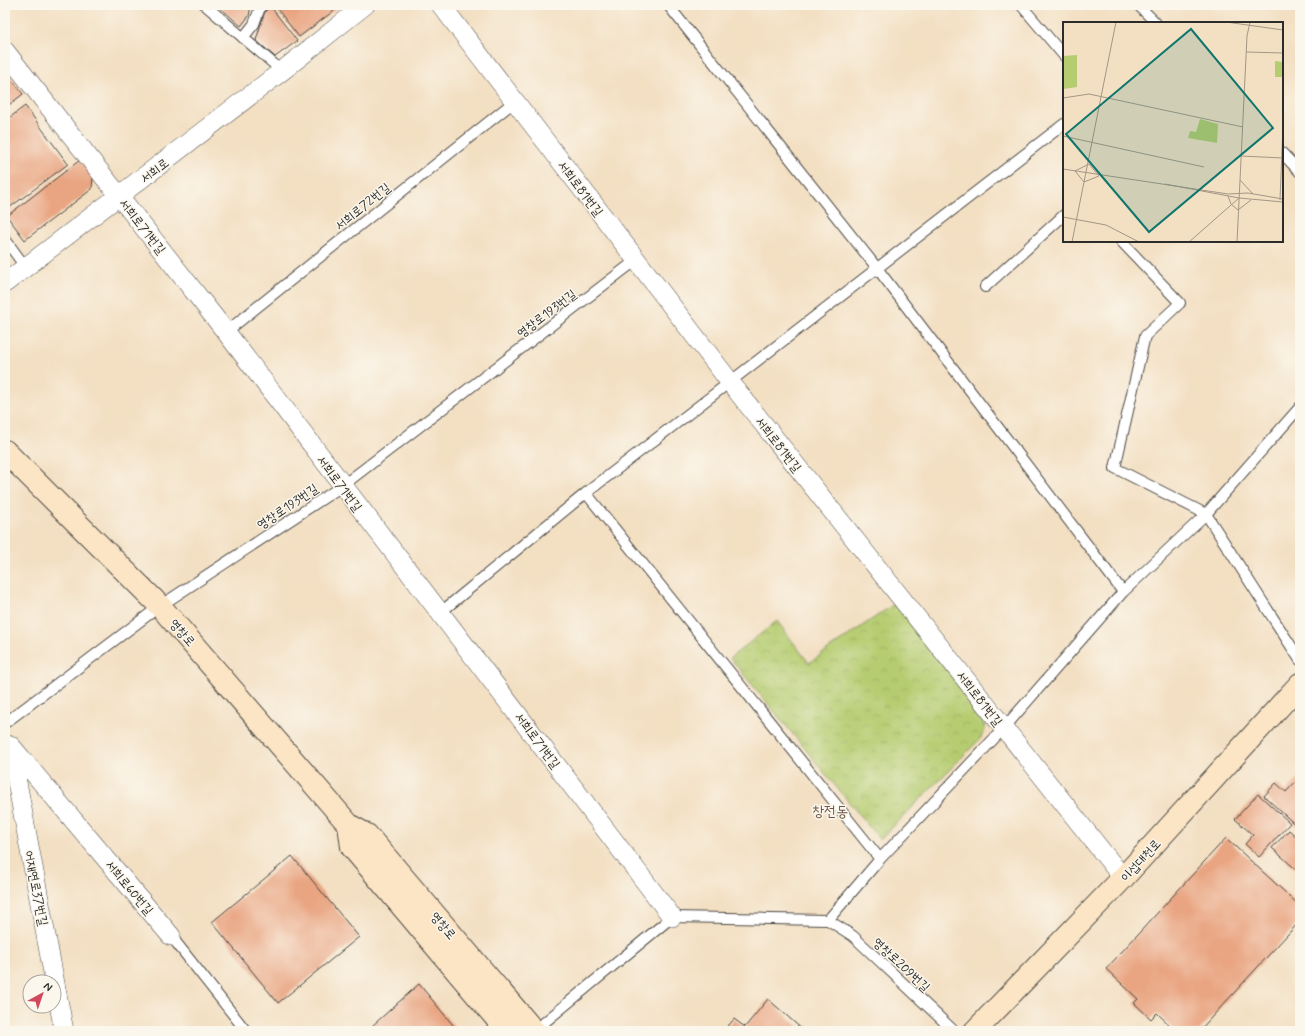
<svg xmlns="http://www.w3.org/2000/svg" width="1305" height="1036" font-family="Mynerve,'Poor Story',sans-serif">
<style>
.park{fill:url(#park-crowns);stroke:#707c4e}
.building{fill:#e9a582}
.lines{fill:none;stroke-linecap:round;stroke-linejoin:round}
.lane-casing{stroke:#494642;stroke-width:12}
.street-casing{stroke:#494642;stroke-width:20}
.secondary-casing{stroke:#494642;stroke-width:24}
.lane{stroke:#fff;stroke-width:10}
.street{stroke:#fff;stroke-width:19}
.secondary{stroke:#fce5c4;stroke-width:22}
.labels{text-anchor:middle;stroke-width:3;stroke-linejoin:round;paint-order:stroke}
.street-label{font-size:13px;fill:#2b2b2b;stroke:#fbf7ec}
.quarter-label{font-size:15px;fill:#6e5649;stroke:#fbf7ec}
.inset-road{fill:none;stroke:#a39786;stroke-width:1}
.view{fill:#0f766e;fill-opacity:0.15;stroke:#0f766e;stroke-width:2}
.inset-edge{fill:none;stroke:#2b2b2b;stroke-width:2}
</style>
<defs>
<pattern id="park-crowns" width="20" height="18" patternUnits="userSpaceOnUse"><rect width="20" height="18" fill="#b5cc70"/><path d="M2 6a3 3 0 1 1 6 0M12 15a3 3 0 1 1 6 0" fill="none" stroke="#9caf61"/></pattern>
</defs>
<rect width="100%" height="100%" fill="#fbf7ec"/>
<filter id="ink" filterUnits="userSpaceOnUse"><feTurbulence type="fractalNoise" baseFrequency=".025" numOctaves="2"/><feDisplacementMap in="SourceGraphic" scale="8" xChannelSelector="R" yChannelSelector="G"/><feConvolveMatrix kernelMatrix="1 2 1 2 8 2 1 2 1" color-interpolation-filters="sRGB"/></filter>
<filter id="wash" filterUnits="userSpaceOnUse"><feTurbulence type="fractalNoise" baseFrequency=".012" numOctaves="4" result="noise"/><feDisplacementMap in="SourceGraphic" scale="16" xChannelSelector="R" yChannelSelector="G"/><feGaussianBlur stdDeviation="0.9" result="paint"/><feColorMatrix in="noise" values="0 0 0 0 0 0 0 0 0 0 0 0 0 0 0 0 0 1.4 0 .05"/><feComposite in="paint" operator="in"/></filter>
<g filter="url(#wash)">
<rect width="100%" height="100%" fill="#f3dfc2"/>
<!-- park -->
<path class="park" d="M 897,602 L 982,712 L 985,730 L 980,739 L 880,840 L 730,658 L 777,621 L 809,663 Z"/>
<g id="blocks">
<!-- building -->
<path class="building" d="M 217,5 L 251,5 L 249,16 L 241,26 Z
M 274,5 L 338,5 L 339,7 L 299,37 Z
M 271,7 L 297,41 L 275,57 L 256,40 L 265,11 Z
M 5,71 L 23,94 L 5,108 Z
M 25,106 L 68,164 L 5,211 L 5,121 Z
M 80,160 L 93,176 L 92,189 L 25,240 L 7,216 Z
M 1300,777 L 1300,829 L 1264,796 L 1276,783 L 1286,792 Z
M 1258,794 L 1290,823 L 1259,857 L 1245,844 L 1253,835 L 1235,819 Z
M 1289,830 L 1300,840 L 1300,873 L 1272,848 Z
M 1226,838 L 1300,906 L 1300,921 L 1199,1031 L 1176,1031 L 1157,1013 L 1151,1019 L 1134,1003 L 1138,999 L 1106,969 Z
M 292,856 L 359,937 L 278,1003 L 212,922 Z
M 419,984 L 458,1031 L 376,1031 L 372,1026 Z
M 768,999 L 804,1031 L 724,1031 L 734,1019 L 745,1027 Z"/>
</g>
</g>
<g filter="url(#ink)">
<use href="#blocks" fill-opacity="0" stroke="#494642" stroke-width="1"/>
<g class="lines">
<!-- lane casing -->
<g class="lane-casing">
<path id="lane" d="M 205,5 L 282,71
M 668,5 L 877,268 L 1123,592
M 1021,5 L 1064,56
M 1138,5 L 1156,23
M 243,38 L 254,24 L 261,5
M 1282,153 L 1300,172
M 5,239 L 26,268
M 1121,241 L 1180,303 L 1145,336 L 1115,468 L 1206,514 L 1300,660
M 985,287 L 1064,215
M 226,332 L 515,101
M 586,493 L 880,859
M 441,612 L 586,493 L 1064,124
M 5,723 L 160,606 L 342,486 L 635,261
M 828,920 L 853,936 L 954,1031
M 171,936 L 246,1031
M 534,1031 L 672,917 L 828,920 L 880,859 L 1004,728 L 1123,592 L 1206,514 L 1300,407"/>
</g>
<!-- street casing -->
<g class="street-casing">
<path id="street" d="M 441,5 L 730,382 L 1123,878
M 5,51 L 226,332 L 672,917
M 5,283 L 282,71 L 365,5
M 10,745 L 64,1031
M 11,746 L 171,936"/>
</g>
<!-- secondary casing -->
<g class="secondary-casing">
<path id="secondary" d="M 5,451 L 160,606 L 349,825 L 367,835 L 534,1031
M 349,825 L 352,847 L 507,1031
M 975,1031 L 1123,878 L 1300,684"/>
</g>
<!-- lane -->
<use href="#lane" class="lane"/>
<!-- street -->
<use href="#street" class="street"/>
<!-- secondary -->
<use href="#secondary" class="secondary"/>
</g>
</g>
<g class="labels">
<!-- street labels -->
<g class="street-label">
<text transform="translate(154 170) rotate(-37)" y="5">서희로</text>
<text transform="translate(581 188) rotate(53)" y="5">서희로81번길</text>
<text transform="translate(362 206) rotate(-39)" y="5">서희로72번길</text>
<text transform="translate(143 226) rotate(52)" y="5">서희로71번길</text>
<text transform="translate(546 313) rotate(-37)" y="5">영창로193번길</text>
<text transform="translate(779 444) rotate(52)" y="5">서희로81번길</text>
<text transform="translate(340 483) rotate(53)" y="5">서희로71번길</text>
<text transform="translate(287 506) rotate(-34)" y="5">영창로193번길</text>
<text transform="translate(183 632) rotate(49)" y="5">영창로</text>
<text transform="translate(980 698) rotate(52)" y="5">서희로81번길</text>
<text transform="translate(538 740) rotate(53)" y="5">서희로71번길</text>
<text transform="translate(1140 860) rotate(-48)" y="5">이섭대천로</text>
<text transform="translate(130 887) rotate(50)" y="5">서희로60번길</text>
<text transform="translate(37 888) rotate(79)" y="5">어재연로37번길</text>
<text transform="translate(444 925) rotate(50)" y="5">영창로</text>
<text transform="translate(902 964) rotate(43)" y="5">영창로209번길</text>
</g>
<!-- quarter labels -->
<g class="quarter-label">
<text x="830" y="816">창전동</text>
</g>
</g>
<!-- overview -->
<g transform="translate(1063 22)">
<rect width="220" height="220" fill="#f3dfc2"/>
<path d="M 137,97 L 155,102 L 154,121 L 125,116 L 127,109 L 133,110 Z" fill="#b5cc70"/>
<path d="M 14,33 L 14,65 L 0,67 L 0,34 ZM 212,39 L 220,40 L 220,55 L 212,55 Z" fill="#b5cc70"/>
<path class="inset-road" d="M 163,0 L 220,8M 183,30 L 220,31M 0,76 L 26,72 L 180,105M 0,114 L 141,145M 178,134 L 220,136M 26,142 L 36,154 L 21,160 L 12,149 ZM 0,147 L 165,172 L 185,171 L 220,177M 177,158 L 190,172M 102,162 L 176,176 L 220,180M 165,174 L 168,182 L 175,188 L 188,178M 217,178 L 220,102M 0,195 L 43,203 L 76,220M 9,220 L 53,0M 126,220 L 176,176M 174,220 L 184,14 L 187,0"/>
<path class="view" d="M 128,7 L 210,106 L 86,210 L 3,112 Z"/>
<rect width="220" height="220" class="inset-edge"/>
</g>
<!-- margin -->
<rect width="1305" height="1036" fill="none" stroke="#fbf7ec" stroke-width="20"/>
<!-- north arrow -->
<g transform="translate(42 994) rotate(40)"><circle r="19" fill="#fbf7ec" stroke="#a8a59f"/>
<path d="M0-3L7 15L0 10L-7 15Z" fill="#d1495b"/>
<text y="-6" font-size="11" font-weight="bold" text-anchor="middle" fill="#2b2b2b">N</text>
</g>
</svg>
